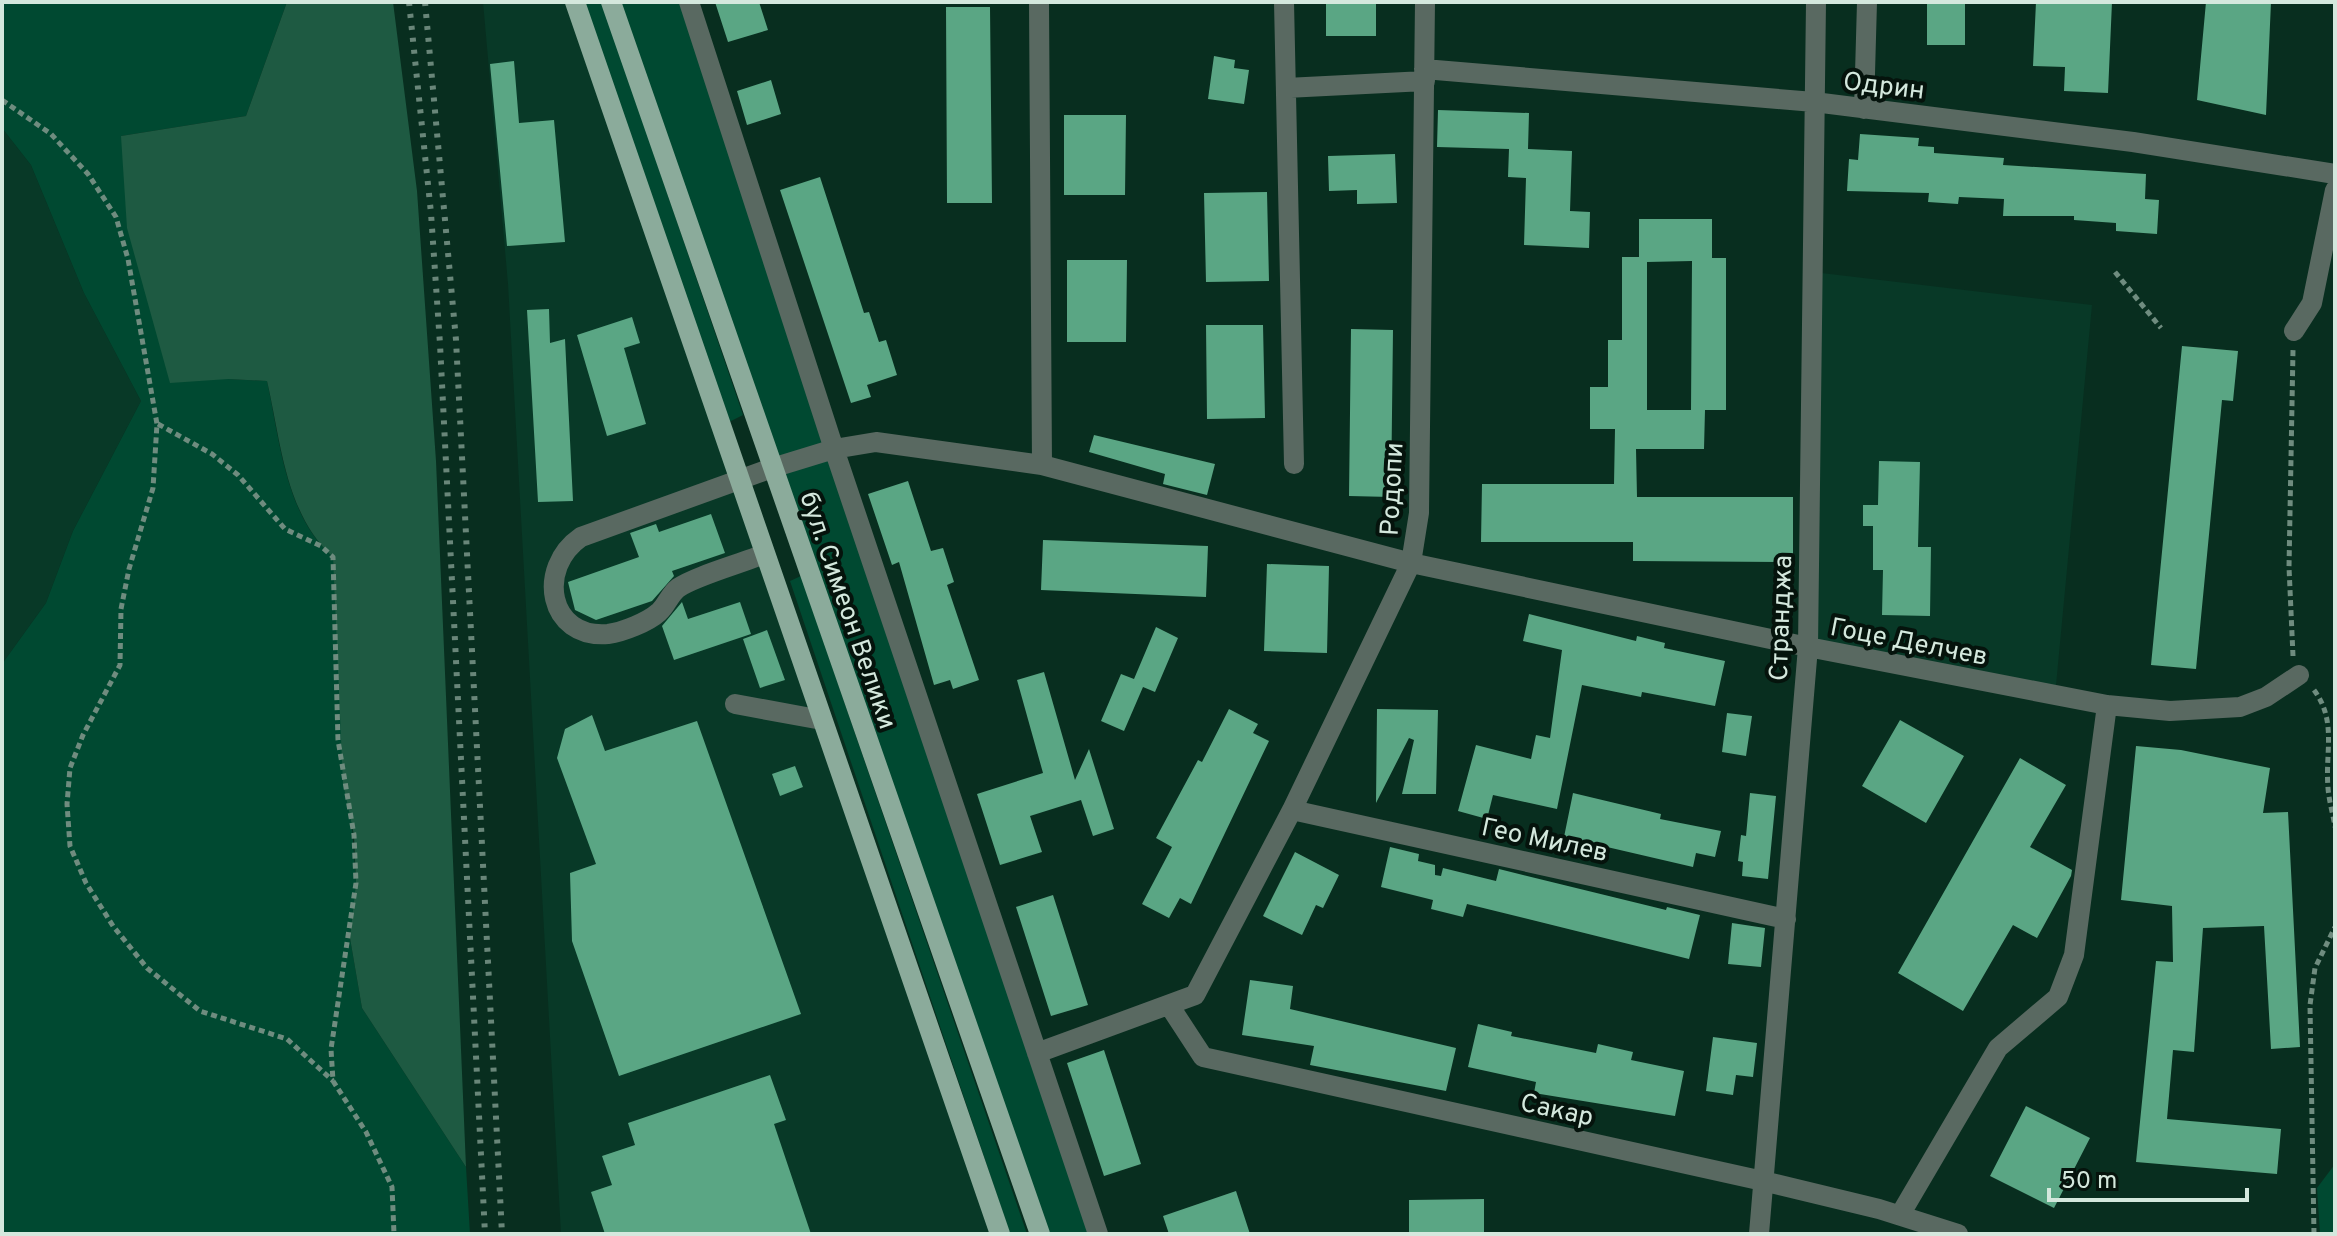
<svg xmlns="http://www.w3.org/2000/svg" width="2337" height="1236" font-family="Overpass,sans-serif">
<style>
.built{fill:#083927}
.green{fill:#004931}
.forest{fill:#1e5a42}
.building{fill:#5aa684}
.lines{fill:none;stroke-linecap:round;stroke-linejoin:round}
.path{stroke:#6f8c7f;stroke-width:5;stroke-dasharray:6 4;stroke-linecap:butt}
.minor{stroke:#596961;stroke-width:20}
.major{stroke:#8bab9b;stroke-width:20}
.rail{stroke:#698679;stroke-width:6;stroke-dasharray:4 8;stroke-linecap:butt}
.labels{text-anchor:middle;stroke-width:8;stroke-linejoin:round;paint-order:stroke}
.street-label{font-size:26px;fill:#d4e8dd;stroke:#05130c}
</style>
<rect width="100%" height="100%" fill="#082e1f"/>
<!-- built -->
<path class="built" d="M 483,2 L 575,2 L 1000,1234 L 561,1234 L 508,284 Z
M 2,128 L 31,165 L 84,293 L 141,401 L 73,531 L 46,603 L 2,664 Z
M 1813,272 L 2092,305 L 2055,696 L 1808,647 Z"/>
<!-- green -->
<path class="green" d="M 2,2 L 287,2 L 246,116 L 121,136 L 228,379 L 267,381 C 280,440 285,515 333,557 L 356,883 L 350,938 L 362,1008 L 466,1167 L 470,1234 L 2,1234 L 2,664 L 46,603 L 73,531 L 141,401 L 84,293 L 31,165 L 2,128 Z
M 584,2 L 602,2 L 743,415 L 729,422 Z
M 611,2 L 689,2 L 1098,1234 L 1040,1234 Z
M 801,576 L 1027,1234 L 1010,1234 L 790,581 Z
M 2335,1164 L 2335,1234 L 2320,1234 L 2317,1188 Z"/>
<!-- forest -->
<path class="forest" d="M 287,2 L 393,2 L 417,191 L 436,461 L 466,1167 L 362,1008 L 350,938 L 356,883 L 354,835 L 343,783 L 333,557 C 285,514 281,441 267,381 L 228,379 L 170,383 L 127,228 L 121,136 L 246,116 Z"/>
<!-- building -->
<path class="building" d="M 715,2 L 759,2 L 768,30 L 728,42 Z
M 1326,2 L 1376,2 L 1376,36 L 1326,36 Z
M 1927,2 L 1965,2 L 1965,45 L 1927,45 Z
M 2036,2 L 2112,2 L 2108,93 L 2064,91 L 2065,67 L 2033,66 Z
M 2206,2 L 2271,2 L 2266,115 L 2197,100 Z
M 946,7 L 990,7 L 992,203 L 947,203 Z
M 1214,56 L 1235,60 L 1234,68 L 1249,70 L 1244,104 L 1208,99 Z
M 514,61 L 519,123 L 554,120 L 565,242 L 507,246 L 490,64 Z
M 771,80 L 781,114 L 747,125 L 737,91 Z
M 1438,110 L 1529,113 L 1528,149 L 1572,151 L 1570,211 L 1590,212 L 1589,248 L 1524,245 L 1526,178 L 1508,177 L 1509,149 L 1437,147 Z
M 1064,115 L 1126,115 L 1125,195 L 1064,195 Z
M 1860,134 L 1919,138 L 1918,146 L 1934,147 L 1934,153 L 2004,158 L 2003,165 L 2146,174 L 2145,199 L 2159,200 L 2157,234 L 2116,231 L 2116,223 L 2074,220 L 2074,216 L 2003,216 L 2004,199 L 1959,197 L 1958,204 L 1928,202 L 1929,193 L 1847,191 L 1849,159 L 1858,160 Z
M 1395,154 L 1397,203 L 1357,204 L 1357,190 L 1329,191 L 1328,156 Z
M 820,177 L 864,313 L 869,312 L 879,342 L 886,340 L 897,375 L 867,385 L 871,397 L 851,403 L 780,190 Z
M 1267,192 L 1269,281 L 1206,282 L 1204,193 Z
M 1639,219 L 1712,219 L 1712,258 L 1726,258 L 1726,410 L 1691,410 L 1692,261 L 1647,262 L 1647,410 L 1705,410 L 1704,449 L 1636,449 L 1637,497 L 1793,497 L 1793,562 L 1633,561 L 1633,542 L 1481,542 L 1482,484 L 1614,484 L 1615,429 L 1590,429 L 1590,387 L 1608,387 L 1608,340 L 1622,340 L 1622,257 L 1639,257 Z
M 1067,260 L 1127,260 L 1126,342 L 1067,342 Z
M 549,309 L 550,343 L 565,339 L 573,501 L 538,502 L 527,310 Z
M 632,317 L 640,343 L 624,348 L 646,424 L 607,436 L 577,335 Z
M 1206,325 L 1263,325 L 1265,418 L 1207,419 Z
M 1351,329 L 1393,330 L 1391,497 L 1349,496 Z
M 2182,346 L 2238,351 L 2233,401 L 2222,400 L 2196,669 L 2151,665 Z
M 1094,435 L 1215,464 L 1207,495 L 1163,484 L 1165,474 L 1089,452 Z
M 1879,461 L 1920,462 L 1918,547 L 1931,547 L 1930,616 L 1882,615 L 1883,570 L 1873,570 L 1873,526 L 1863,526 L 1863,505 L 1878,505 Z
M 908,481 L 931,551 L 943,548 L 954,582 L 947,585 L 979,680 L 953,689 L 950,680 L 934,685 L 899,562 L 892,565 L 868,494 Z
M 711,514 L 725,553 L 672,571 L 674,576 L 652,601 L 596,620 L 575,610 L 568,582 L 639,557 L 630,533 L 656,524 L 659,532 Z
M 1043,540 L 1208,546 L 1206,597 L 1041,590 Z
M 1267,564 L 1329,566 L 1327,653 L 1264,651 Z
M 682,602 L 688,619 L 740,602 L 751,634 L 674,660 L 662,626 Z
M 1529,614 L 1636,641 L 1637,636 L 1665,643 L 1664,648 L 1725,661 L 1715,706 L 1642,692 L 1641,697 L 1582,685 L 1557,809 L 1493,795 L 1487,819 L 1458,811 L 1476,745 L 1531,759 L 1536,735 L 1550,738 L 1562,650 L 1523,641 Z
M 1156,627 L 1178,638 L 1155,692 L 1143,687 L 1124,731 L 1101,721 L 1121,674 L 1134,679 Z
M 767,630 L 785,680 L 760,688 L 743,639 Z
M 1044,672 L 1075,780 L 1089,749 L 1114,829 L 1093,836 L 1081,800 L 1030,816 L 1042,852 L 1000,865 L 977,794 L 1043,773 L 1017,680 Z
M 1229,709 L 1258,724 L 1253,733 L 1269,741 L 1191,904 L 1180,898 L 1169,918 L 1142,904 L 1172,847 L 1156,838 L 1198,760 L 1202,762 Z
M 1377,709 L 1438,710 L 1436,794 L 1402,794 L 1414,740 L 1409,738 L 1376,803 Z
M 1727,713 L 1752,716 L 1746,756 L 1722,752 Z
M 592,715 L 605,751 L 697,721 L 801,1014 L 619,1076 L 572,941 L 570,873 L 596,864 L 557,758 L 565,729 Z
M 1900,720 L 1964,756 L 1926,823 L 1862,786 Z
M 2136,746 L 2181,750 L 2270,768 L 2263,813 L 2288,812 L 2300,1047 L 2271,1049 L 2264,926 L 2203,928 L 2194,1052 L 2173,1050 L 2167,1119 L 2281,1129 L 2277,1174 L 2136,1162 L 2156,961 L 2173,962 L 2172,906 L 2121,900 Z
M 2020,758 L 2066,785 L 2030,847 L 2072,870 L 2071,876 L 2037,938 L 2013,925 L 1963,1011 L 1898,973 Z
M 795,766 L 803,787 L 780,796 L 772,774 Z
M 1573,793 L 1661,814 L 1660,819 L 1721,831 L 1715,857 L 1696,853 L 1693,867 L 1564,837 Z
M 1750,793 L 1776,796 L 1768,879 L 1742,876 L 1743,862 L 1738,861 L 1741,835 L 1746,836 Z
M 1390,847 L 1419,854 L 1418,861 L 1435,865 L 1435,875 L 1441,876 L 1443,868 L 1496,881 L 1499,869 L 1666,910 L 1667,907 L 1700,915 L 1689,959 L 1467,904 L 1463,917 L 1431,909 L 1433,900 L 1381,887 Z
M 1295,852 L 1339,875 L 1323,908 L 1316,905 L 1302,935 L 1263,916 Z
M 1053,895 L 1088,1005 L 1051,1016 L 1016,907 Z
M 1732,923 L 1765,928 L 1761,967 L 1728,964 Z
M 1250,980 L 1293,986 L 1290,1009 L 1456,1048 L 1446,1091 L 1310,1065 L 1314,1046 L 1242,1035 Z
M 1478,1024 L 1512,1032 L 1511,1036 L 1596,1053 L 1598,1044 L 1633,1052 L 1631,1060 L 1684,1071 L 1675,1116 L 1534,1093 L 1536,1082 L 1468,1067 Z
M 1713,1037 L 1757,1043 L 1753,1077 L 1736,1075 L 1733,1095 L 1706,1091 Z
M 1104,1050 L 1141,1164 L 1104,1176 L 1067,1063 Z
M 770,1075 L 786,1120 L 774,1124 L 811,1234 L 605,1234 L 591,1192 L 612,1185 L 602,1156 L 635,1145 L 628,1123 Z
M 2026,1106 L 2090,1138 L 2054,1208 L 1990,1176 Z
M 1236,1191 L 1250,1234 L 1169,1234 L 1163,1216 Z
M 1484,1199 L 1484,1234 L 1409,1234 L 1409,1200 Z"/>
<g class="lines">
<!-- path -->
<path class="path" d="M 2,100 L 51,134 L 88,174 L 116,217 L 128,259 L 157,424 L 153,488 L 129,569 L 121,609 L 120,665 L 83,735 L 70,768 L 67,804 L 70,846 L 86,883 L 113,926 L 147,968 L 200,1011 L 287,1039 L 333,1081
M 2115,272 L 2161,328
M 158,424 L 212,454 L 238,475 L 285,529 L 321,546 L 333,557 L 338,740 L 354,835 L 356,883 L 331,1049 L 333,1081 L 366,1132 L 392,1187 L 394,1234
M 2293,656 L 2289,567 L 2293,350
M 2314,690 C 2337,721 2325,751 2328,788 C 2329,801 2333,814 2335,827
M 2314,1234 L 2310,1005 L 2315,968 L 2335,927"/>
<!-- minor -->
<path class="minor" d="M 689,2 L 834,449 L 1098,1234
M 1039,2 L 1042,465
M 1284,2 L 1294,464
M 1424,69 L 1814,102 L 2133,142 L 2335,174
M 1286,88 L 1425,81
M 1864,109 L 1867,2
M 2294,331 L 2312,303 L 2335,190
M 764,554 C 743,563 695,576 678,588 C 670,594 666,606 659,612 C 648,622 623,632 608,634 C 548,639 536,568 581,537 L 772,468 L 834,449 L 876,442 L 1042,465 L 1411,563 L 1808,647 L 2107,705 L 2170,711 L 2240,707 L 2266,697 L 2299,675
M 735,704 L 822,720
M 1292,810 L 1786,919
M 1169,1005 L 1203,1057 L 1763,1181 L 1879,1209 L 1958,1234
M 1037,1053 L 1195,995 L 1292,810 L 1411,563 L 1419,513 L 1425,2
M 1900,1215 L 1998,1048 L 2058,997 L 2074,955 L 2107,705
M 1759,1234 L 1808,647 L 1816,2"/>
<!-- major -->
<path class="major" d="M 575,2 L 1000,1234
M 611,2 L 1040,1234"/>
<!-- rail -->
<path class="rail" d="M 409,2 L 431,213 L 440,344 L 485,1234
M 425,2 L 456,340 L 502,1234"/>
</g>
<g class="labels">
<!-- street labels -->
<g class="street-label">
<text transform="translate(1884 85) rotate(7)" y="9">Одрин</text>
<text transform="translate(1391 489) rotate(-87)" y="9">Родопи</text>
<text transform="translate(849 610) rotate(71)" y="9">бул. Симеон Велики</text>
<text transform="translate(1780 618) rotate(-88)" y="9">Странджа</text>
<text transform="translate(1909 641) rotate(11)" y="9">Гоце Делчев</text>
<text transform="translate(1545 839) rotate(12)" y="9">Гео Милев</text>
<text transform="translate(1557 1109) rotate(12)" y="9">Сакар</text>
</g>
</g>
<!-- border -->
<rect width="2337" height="1236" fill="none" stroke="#d4e8dd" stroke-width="8"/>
<!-- scale -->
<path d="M2049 1188v12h198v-12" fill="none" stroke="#d4e8dd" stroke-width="4"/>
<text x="2061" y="1188" font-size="24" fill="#d4e8dd" stroke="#05130c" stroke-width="6" paint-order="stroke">50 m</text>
</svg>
